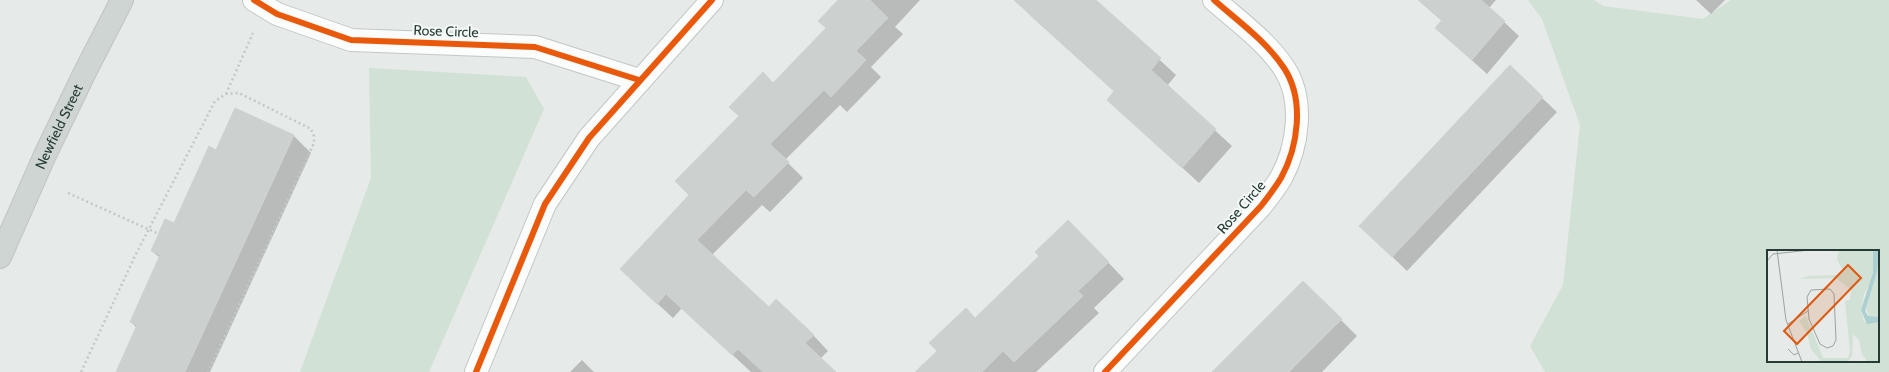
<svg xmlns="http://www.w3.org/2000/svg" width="1889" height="372" font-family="Cabin,sans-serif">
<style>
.green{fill:#d1e1d5;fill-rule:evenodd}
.shadow{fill:#0003}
.building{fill:#ccd1cf;stroke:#ced3d1}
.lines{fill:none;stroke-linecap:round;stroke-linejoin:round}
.minor-casing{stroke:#c3c7c5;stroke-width:24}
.major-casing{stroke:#bec5c3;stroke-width:24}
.path{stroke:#c2c9c6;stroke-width:2.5;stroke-dasharray:2 3;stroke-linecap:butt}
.minor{stroke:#fbfcfc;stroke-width:22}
.major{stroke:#cfd5d3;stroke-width:22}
.cycleway-casing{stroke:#f4f8f6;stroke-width:8}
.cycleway{stroke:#e8590c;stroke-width:6}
.labels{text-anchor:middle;stroke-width:4;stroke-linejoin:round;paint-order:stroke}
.street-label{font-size:14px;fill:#263b34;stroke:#f4f8f6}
.inset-road{fill:none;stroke:#99a4a0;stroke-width:1}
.view{fill:#de580e;fill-opacity:0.15;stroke:#de580e;stroke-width:2}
.inset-edge{fill:none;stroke:#263b34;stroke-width:2}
</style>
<rect width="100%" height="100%" fill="#e6eae8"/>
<!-- green -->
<path class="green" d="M 1528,0 L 1594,0 L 1603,6 L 1703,19 L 1731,0 L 1889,0 L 1889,372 L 1545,372 L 1530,346 L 1563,285 L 1580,125 L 1542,19 ZM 1768,251 L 1878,251 L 1878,361 L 1768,361 Z
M 369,68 L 526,77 L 544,109 L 429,372 L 300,372 L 371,178 Z"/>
<!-- shadow -->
<path class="shadow" d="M 839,0 L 920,0 L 895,27 L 903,34 L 871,67 L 881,77 L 847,112 L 840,105 L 785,160 L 803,178 L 770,212 L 762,205 L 712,255 L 769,308 L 813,335 L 828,351 L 820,359 L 835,372 L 751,372 L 682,308 L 673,318 L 636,284 L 690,195 L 773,84 L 827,28 Z
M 1018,0 L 1095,0 L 1176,75 L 1167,86 L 1232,146 L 1199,183 L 1108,100 L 1115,92 L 1033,18 L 1017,2 Z
M 1418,0 L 1496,0 L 1489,8 L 1519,36 L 1487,74 L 1436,28 L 1442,21 Z
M 1696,0 L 1725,0 L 1711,14 Z
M 1542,98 L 1557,112 L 1407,271 L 1375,240 Z
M 294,136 L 311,153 L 210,372 L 123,372 L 137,328 L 131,322 L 160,258 L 152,251 L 174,224 L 217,151 Z
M 1085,238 L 1124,279 L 1094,308 L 1099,313 L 1036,372 L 917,372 L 975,319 Z
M 1303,282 L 1357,336 L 1322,372 L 1214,372 Z
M 582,360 L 594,372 L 570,372 Z"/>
<!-- building -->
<path class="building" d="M 838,0 L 870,0 L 888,18 L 856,51 L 866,60 L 831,97 L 824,90 L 770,144 L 789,162 L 754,197 L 746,190 L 697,240 L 769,307 L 776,299 L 814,335 L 805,343 L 836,372 L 763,372 L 738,349 L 732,355 L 666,294 L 657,304 L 620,269 L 689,195 L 675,181 L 739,116 L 729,107 L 763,72 L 773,83 L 826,28 L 818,21 Z
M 1014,0 L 1096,0 L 1161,58 L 1151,70 L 1216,129 L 1182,168 L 1107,100 L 1114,91 Z
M 1419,0 L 1481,0 L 1505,21 L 1472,60 L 1435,28 L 1442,20 Z
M 1510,65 L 1543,97 L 1392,257 L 1359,226 Z
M 235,108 L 294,135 L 185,372 L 116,372 L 137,325 L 130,322 L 160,255 L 151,251 L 165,219 L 174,223 L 209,146 L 216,150 Z
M 1068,220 L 1109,262 L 1078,291 L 1083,296 L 1014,362 L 1003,351 L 982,372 L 915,372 L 937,351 L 929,343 L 966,308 L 975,318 L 1039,256 L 1035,252 Z
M 1303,281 L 1342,319 L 1289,372 L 1212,372 Z"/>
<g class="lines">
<!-- minor casing -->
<g class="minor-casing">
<path id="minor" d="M 254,0 L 277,14 L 351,40 L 535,47 L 639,80
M 476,372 L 545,204 L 589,138 L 712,0
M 1105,372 L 1261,206 C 1268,197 1275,188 1281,178 C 1298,147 1305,100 1284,68 C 1266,41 1238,21 1214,0"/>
</g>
<!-- major casing -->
<g class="major-casing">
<g id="major">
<path id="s1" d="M 0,257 L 45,155 L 85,72 L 122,0"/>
</g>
</g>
<!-- path -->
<path class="path" d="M 226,94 L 253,33
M 68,193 L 159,234
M 81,372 L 135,256 L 215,101 L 226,94 L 239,93 L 311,129 L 314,136 L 314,143 L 208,372"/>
<!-- minor -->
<use href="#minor" class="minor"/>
<!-- major -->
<use href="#major" class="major"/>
<!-- cycleway casing -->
<g class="cycleway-casing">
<path id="cycleway" d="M 254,0 L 277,14 L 351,40 L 535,47 L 639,80
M 476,372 L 545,204 L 589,138 L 712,0
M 1105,372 L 1261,206 C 1268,197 1275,188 1281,178 C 1298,147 1305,100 1284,68 C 1266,41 1238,21 1214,0"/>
</g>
<!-- cycleway -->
<use href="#cycleway" class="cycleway"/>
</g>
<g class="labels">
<!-- street labels -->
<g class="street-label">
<text transform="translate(446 31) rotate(2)" y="5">Rose Circle</text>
<text dy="5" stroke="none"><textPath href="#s1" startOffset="143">Newfield Street</textPath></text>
<text transform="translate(1241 207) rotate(-49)" y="5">Rose Circle</text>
</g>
</g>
<!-- overview -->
<g transform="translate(1767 250)">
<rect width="112" height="112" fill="#e6eae8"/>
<path d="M 72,0 L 112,0 L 112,67 L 102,66 L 99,59 L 106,34 L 102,35 L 97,44 L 94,60 L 97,72 L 112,71 L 112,112 L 101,112 L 95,104 L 92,90 L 86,84 L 85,106 L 81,111 L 50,112 L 53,110 L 44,99 L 40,83 L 32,71 L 39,66 L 56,108 L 81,108 L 83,101 L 78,51 L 83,50 L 84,40 L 69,28 L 33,29 L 41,26 L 71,25 L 75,19 L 70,9 Z" fill="#d1e1d5"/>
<path d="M 106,0 L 112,0 L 110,22 L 98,61 L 101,66 L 112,67 L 112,72 L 100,74 L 94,60 L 106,23 Z" fill="#accfd2"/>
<path class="inset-road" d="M 10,0 L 19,70 L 35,112M 0,11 L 6,4 L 43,0M 63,39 L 67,44 L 69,90 L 66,96 L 60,98 L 53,94 L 42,69 L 40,47 L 44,40 ZM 21,74 L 41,61M 21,99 L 27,105 L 31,103"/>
<path class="view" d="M 81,15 L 94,28 L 30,94 L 17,81 Z"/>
<rect width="112" height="112" class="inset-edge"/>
</g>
</svg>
